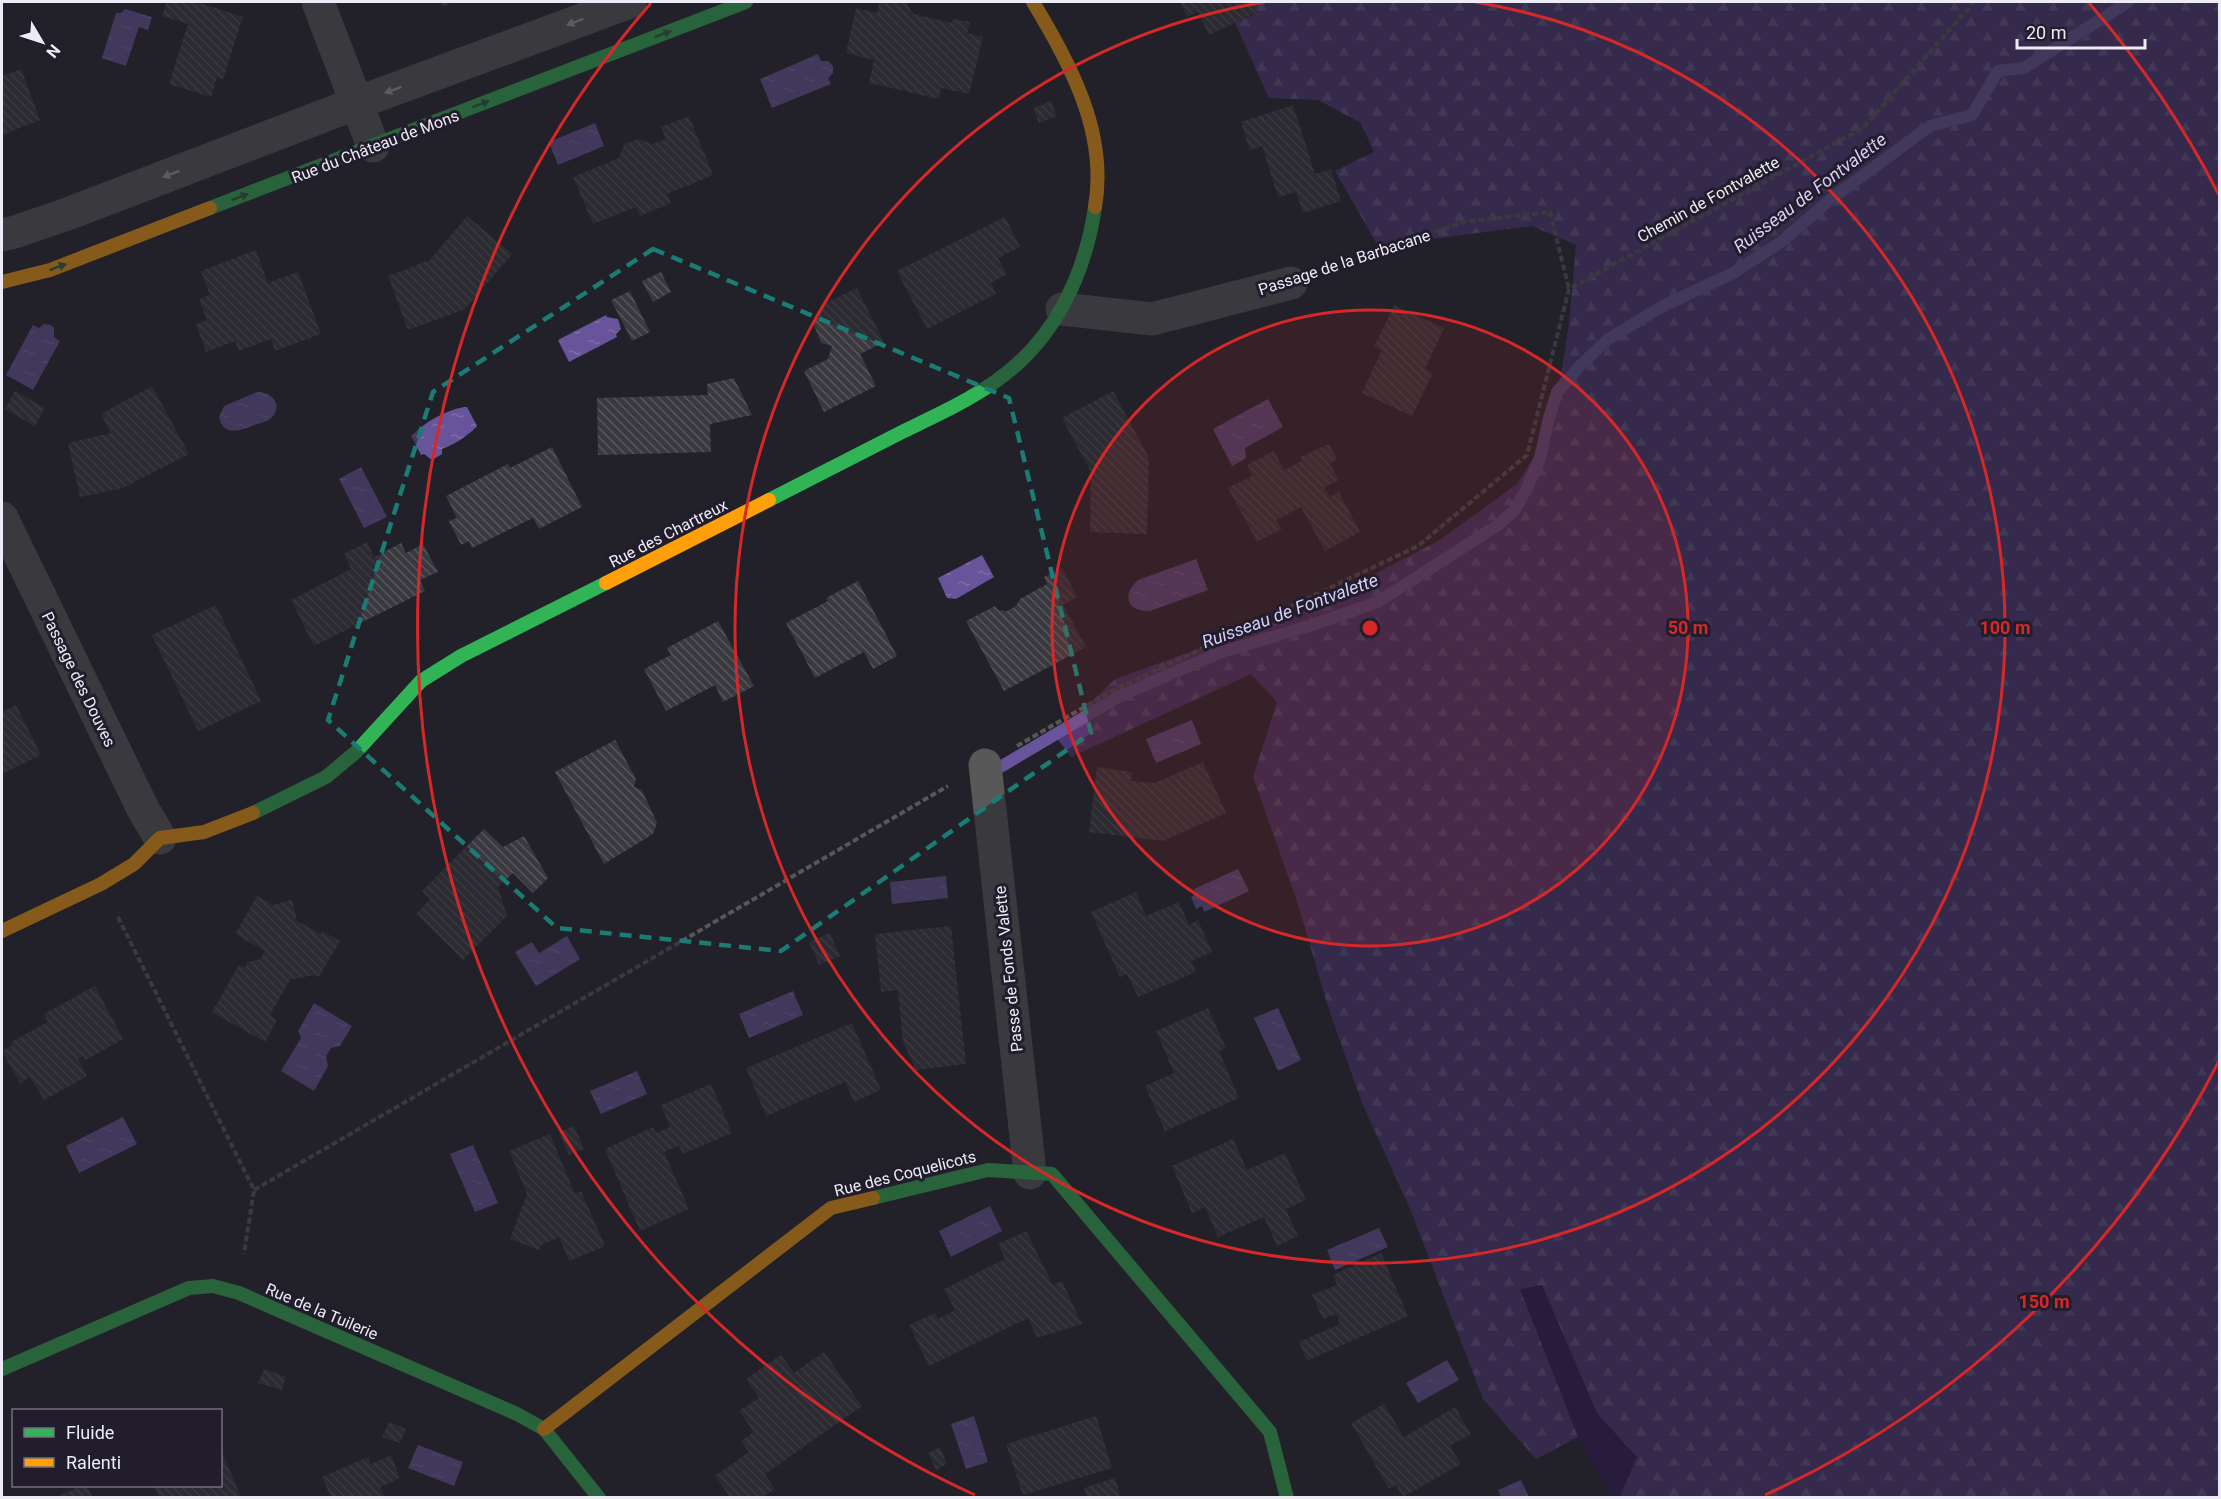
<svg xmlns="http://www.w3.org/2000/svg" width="2221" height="1499" font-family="Roboto,sans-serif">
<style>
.green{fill:#2f1855}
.forest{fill:url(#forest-firs)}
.water{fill:url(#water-ripples)}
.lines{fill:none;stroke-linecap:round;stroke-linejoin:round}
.stream{stroke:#68549a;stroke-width:12}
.building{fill:url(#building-back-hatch)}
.path{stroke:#575758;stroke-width:4;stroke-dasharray:6 3;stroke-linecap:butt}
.street{stroke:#585858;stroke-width:33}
.fast{stroke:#30b455;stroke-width:14}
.slow{stroke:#ff9f0a;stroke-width:14}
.oneway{fill:#a2a2a6}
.oneway2{fill:#28613e}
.marked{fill:none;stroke:#1a7c75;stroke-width:4.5;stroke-dasharray:12 8;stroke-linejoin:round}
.ring{fill:none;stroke:#d62828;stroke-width:3}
.labels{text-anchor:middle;stroke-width:6;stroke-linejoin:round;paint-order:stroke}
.street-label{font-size:16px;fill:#edebf5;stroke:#211d2c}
.water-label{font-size:18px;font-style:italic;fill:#d7cef8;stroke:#211d2c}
.centre{fill:#d62828;stroke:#211d2c;stroke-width:3}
.ring-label{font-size:18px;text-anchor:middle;font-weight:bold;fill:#d62828;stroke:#211d2c;stroke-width:6;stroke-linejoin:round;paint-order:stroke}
</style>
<defs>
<pattern id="forest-firs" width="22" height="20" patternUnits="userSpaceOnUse" patternTransform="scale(1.5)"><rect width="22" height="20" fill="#4c3778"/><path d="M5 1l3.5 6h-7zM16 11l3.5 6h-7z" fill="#66548c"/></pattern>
<pattern id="water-ripples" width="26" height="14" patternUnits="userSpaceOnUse" patternTransform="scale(1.5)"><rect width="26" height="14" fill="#68549a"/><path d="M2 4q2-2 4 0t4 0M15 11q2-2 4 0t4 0" fill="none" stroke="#7e6da9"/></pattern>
<pattern id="building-back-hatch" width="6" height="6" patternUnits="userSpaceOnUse" patternTransform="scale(1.5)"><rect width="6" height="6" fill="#3a393f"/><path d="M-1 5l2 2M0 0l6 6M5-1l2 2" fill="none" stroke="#57565b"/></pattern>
</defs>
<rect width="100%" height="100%" fill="#222028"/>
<!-- green -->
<path class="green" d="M 1542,1285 L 1597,1413 L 1637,1457 L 1620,1497 L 1612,1497 L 1578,1437 L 1520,1288 Z"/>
<!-- forest -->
<path class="forest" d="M 1251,2 L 2219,2 L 2219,1497 L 1620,1497 L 1637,1457 L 1597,1413 L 1542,1285 L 1520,1289 L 1578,1437 L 1536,1459 L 1483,1399 L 1411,1211 L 1362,1103 L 1327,1004 L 1298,904 L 1253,777 L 1277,702 L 1251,674 L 1071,757 L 1056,737 L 1115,679 L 1302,612 L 1440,540 L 1517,484 L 1534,457 L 1561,376 L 1569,323 L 1576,245 L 1532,226 L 1378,246 L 1335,171 L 1374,152 L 1361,123 L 1318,100 L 1269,98 L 1235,23 L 1256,14 Z"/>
<!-- water -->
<path class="water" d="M 125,9 L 152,17 L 148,30 L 139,27 L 126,66 L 102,58 L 116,13 L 121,13 Z
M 818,54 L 821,61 L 828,61 L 833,66 L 833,73 L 828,78 L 831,84 L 772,108 L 760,79 Z
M 595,123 L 604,146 L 558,165 L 549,142 Z
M 606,315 L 607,317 L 618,319 L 621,329 L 616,334 L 617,337 L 569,362 L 558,340 Z
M 44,324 L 51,325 L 54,328 L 54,337 L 60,341 L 33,390 L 6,375 L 33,325 L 39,328 Z
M 257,392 C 270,391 283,403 273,416 C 269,422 259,423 252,426 C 238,431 223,436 219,417 L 224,406 Z
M 1268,399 L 1283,427 L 1245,448 L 1246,458 L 1232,466 L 1213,429 Z
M 464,407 L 467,407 L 477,426 C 468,436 455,444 442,449 L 442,454 L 432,460 L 424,454 L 421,455 L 411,436 C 425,422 444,411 464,407 Z
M 361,467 L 387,517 L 364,528 L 339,479 Z
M 982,555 L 994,577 L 956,599 L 947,598 L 938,578 Z
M 1196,559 L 1208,590 L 1150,611 C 1127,612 1121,595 1138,580 Z
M 1192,720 L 1201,744 L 1156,763 L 1146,739 Z
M 1238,869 L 1249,891 L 1204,912 L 1202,906 L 1196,909 L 1191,897 L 1196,894 L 1194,889 Z
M 946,876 L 948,898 L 892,904 L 890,882 Z
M 567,936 L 580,959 L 536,986 L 515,952 L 532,942 L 539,953 Z
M 793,991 L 803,1015 L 749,1038 L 739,1014 Z
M 314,1003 L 352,1026 L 340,1046 L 331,1048 L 326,1056 L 328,1066 L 314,1091 L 281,1071 L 301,1038 L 298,1031 Z
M 1278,1008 L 1301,1060 L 1278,1071 L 1254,1018 Z
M 637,1071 L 647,1094 L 601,1114 L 590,1091 Z
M 123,1117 L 137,1144 L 79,1173 L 66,1146 Z
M 473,1145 L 498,1203 L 475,1212 L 450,1154 Z
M 990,1206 L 1002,1231 L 951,1257 L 939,1231 Z
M 1379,1228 L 1388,1247 L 1335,1270 L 1327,1250 Z
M 1447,1360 L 1459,1380 L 1418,1403 L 1406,1383 Z
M 974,1416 L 988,1462 L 966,1469 L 951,1424 Z
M 418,1445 L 463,1462 L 454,1486 L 408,1468 Z
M 1521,1480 L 1529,1497 L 1501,1497 L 1498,1490 Z"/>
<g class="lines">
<!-- stream -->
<path class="stream" d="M 1002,766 L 1120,696 L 1219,653 L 1312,625 L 1378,602 L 1498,525 L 1514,511 L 1526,490 L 1540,458 L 1549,418 L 1557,392 L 1580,366 L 1607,340 L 1661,307 L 1733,273 L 1781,242 L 1831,199 L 1930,126 L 1972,115 L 1998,71 L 2024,68 L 2128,2"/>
</g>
<!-- building -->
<path class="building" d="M 167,2 L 197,2 L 243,17 L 223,79 L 217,77 L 211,97 L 169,84 L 188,24 L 162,16 Z
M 440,2 L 453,2 L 443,7 Z
M 879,2 L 906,3 L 913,14 L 952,23 L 953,19 L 970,22 L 967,33 L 983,37 L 969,94 L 941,88 L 939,99 L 869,83 L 874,60 L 846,53 L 856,8 L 877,13 Z
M 1180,2 L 1251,2 L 1257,13 L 1209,35 L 1198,12 L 1187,17 Z
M 21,69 L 40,120 L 2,135 L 2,76 Z
M 1051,101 L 1057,116 L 1039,123 L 1033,108 Z
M 1293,105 L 1315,174 L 1331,169 L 1341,201 L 1303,213 L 1296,192 L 1278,197 L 1262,146 L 1250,151 L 1241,122 Z
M 689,116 L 713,175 L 667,194 L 671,203 L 640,216 L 636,207 L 593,224 L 573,177 L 619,158 L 624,144 L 639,139 L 653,144 L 666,139 L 661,127 Z
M 467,216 L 512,254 L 465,309 L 408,330 L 388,276 L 430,260 Z
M 1005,217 L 1020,247 L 998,258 L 1007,274 L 991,283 L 996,294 L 927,329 L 897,271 Z
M 256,250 L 268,283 L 298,272 L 321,334 L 275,351 L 271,339 L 239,351 L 235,341 L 206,352 L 196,324 L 207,320 L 199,299 L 210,295 L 201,271 Z
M 661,272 L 671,292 L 653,302 L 642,281 Z
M 857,288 L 884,342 L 860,354 L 876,386 L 824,412 L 804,371 L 828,359 L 832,346 L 821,343 L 814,325 L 822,305 Z
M 630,291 L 650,332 L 632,341 L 611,300 Z
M 1394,305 L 1444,328 L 1425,369 L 1433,373 L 1412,416 L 1362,393 L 1382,350 L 1374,347 Z
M 734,378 L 752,415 L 710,424 L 711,452 L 598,455 L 597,398 L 708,395 L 707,384 Z
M 152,386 L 189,454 L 123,488 L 80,497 L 68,443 L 111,433 L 101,414 Z
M 15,391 L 45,408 L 35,426 L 5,409 Z
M 1113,391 L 1149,458 L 1147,534 L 1090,532 L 1091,472 L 1062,418 Z
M 1329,444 L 1337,459 L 1330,464 L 1339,480 L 1324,487 L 1330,497 L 1339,492 L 1360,532 L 1325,551 L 1301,507 L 1276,520 L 1282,529 L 1257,542 L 1228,488 L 1252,476 L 1247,465 L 1274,451 L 1284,470 L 1302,461 L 1300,457 Z
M 552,447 L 582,507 L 539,529 L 533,518 L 472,548 L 469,541 L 461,545 L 449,521 L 457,518 L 446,496 L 508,464 L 510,468 Z
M 367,542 L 374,557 L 401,543 L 406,553 L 423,544 L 438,572 L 420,580 L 425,591 L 314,646 L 291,600 L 351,569 L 344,554 Z
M 1062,568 L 1077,597 L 1063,605 L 1086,647 L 1004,691 L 966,621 L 995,606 L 998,610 L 1007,611 L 1016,606 L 1020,599 L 1047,584 L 1044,577 Z
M 858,581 L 897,656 L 873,669 L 864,652 L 815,678 L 786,623 L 828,601 L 826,598 Z
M 216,605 L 261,701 L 198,731 L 152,635 Z
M 718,621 L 754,686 L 723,702 L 715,685 L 666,711 L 644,669 L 671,655 L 667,648 Z
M 16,705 L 41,755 L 2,774 L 2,712 Z
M 615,740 L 636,779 L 634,787 L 642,790 L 657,823 L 653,834 L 604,864 L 555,772 Z
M 1203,762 L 1226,813 L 1163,841 L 1089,832 L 1097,767 L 1132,772 L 1131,781 L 1155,783 Z
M 484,829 L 503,847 L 524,836 L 548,878 L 533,893 L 513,873 L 498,887 L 507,916 L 463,960 L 416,914 L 430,899 L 422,891 Z
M 1136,892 L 1146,916 L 1179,902 L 1189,925 L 1198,920 L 1212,952 L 1191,961 L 1196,972 L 1138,997 L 1127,974 L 1120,977 L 1091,912 Z
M 257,896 L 273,905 L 292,900 L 297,921 L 321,934 L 322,931 L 340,941 L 319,977 L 314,975 L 290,980 L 270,1015 L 277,1020 L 265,1042 L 212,1012 L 239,965 L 245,968 L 248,962 L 261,959 L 265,951 L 235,934 Z
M 951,926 L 966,1064 L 916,1070 L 903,1042 L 898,990 L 881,992 L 875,934 Z
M 830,933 L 840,956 L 819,965 L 809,942 Z
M 95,986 L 123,1039 L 86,1060 L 83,1056 L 78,1059 L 87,1076 L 44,1100 L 30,1077 L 20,1083 L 2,1051 L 13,1045 L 11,1042 L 48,1022 L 44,1014 Z
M 1208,1008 L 1226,1048 L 1219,1051 L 1239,1098 L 1165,1131 L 1145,1086 L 1174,1073 L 1156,1031 Z
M 852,1023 L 881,1090 L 854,1102 L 845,1082 L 766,1116 L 746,1068 Z
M 711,1084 L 732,1133 L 683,1154 L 679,1146 L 664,1152 L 689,1209 L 640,1231 L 605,1149 L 653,1127 L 656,1133 L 670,1127 L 661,1105 Z
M 574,1126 L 584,1149 L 569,1155 L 559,1132 Z
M 550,1134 L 575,1194 L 581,1191 L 605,1246 L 569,1261 L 559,1237 L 541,1245 L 539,1250 L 510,1239 L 527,1194 L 509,1151 Z
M 1233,1139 L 1247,1170 L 1285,1153 L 1306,1200 L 1286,1209 L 1298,1236 L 1277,1246 L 1264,1217 L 1218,1237 L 1205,1207 L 1192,1213 L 1172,1166 Z
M 1026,1231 L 1053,1285 L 1062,1281 L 1082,1324 L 1037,1338 L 1028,1318 L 929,1366 L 909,1325 L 935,1313 L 938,1319 L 955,1310 L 944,1289 L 1005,1259 L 998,1244 Z
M 1381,1253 L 1408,1316 L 1307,1361 L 1299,1342 L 1340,1324 L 1336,1314 L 1323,1319 L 1312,1295 L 1337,1285 L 1333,1275 Z
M 824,1352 L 862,1406 L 765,1474 L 775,1489 L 763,1497 L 730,1497 L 715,1476 L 749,1452 L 741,1441 L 754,1432 L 739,1411 L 759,1398 L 746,1379 L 781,1355 L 794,1373 Z
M 264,1369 L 286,1377 L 282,1390 L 258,1383 Z
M 1384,1404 L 1404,1437 L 1455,1407 L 1471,1434 L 1450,1446 L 1461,1464 L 1403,1497 L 1396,1485 L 1389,1489 L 1351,1423 Z
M 1096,1416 L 1112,1468 L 1023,1495 L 1006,1444 Z
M 389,1422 L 406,1429 L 400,1443 L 382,1437 Z
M 940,1447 L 947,1464 L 936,1470 L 928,1453 Z
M 221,1450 L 241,1497 L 159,1497 L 154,1486 L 220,1486 Z
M 391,1455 L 400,1478 L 380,1487 L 385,1497 L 331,1497 L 322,1477 L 368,1457 L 371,1464 Z
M 1115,1478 L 1121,1497 L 1087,1497 L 1084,1488 Z
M 82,1486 L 87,1486 L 92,1497 L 55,1497 Z"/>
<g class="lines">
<!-- path -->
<path class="path" d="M 1325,271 L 1463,222 L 1550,212 L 1569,289
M 1017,746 L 1112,691 L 1418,546 L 1527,455 L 1569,289 L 1863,128 L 1974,2
M 118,917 L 254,1190 L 244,1254
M 254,1190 L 948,786"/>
<!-- street -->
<path class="street" d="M 318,2 L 373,146
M 2,235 L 15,232 L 70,213 L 357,103 L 630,2
M 1062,309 L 1152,319 L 1291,283
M 2,518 L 143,809 L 160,838
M 985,765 L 1030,1173"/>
<!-- fast -->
<path class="fast" d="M 210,208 L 746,2
M 769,500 C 814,477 859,454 904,431 C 935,416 968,401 996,381 C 1054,341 1085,275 1095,207
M 253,813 L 326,777 L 356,752 L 421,681 L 461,656 L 606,583
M 873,1198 L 988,1170 L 1052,1174 L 1270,1432 L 1287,1498
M 2,1369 L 189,1288 L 213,1286 L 239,1293 L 517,1414 L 544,1429 L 599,1498"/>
<!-- slow -->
<path class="slow" d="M 1033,2 C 1070,64 1108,132 1095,207
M 2,282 L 50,270 L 210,208
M 606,583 L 769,500
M 2,931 L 101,884 L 134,864 L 160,838 L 204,832 L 253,813
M 544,1429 L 831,1208 L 873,1198"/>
</g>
<!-- one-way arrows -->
<defs><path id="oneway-solid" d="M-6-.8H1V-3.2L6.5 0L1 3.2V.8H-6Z" transform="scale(1.5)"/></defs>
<g class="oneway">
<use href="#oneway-solid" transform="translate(575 22) rotate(160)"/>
<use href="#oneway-solid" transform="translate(393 90) rotate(160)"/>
<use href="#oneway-solid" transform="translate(171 174) rotate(159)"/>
</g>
<g class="oneway2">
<use href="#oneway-solid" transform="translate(663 34) rotate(-21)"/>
<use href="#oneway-solid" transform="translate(481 104) rotate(-21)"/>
<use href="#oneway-solid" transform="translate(240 197) rotate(-21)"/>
<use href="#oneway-solid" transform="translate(58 267) rotate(-20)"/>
</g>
<!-- marked area -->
<path d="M0 0H2221V1499H0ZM 653,249 L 1009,398 L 1091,733 L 781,951 L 557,928 L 328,720 L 433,392 Z" fill="#222028" fill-opacity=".55" fill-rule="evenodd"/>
<path class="marked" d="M 653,249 L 1009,398 L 1091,733 L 781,951 L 557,928 L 328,720 L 433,392 Z"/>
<!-- distance rings -->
<circle cx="1370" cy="628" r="318" fill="#d62828" fill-opacity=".12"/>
<g class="ring">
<circle cx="1370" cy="628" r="318"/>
<path d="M1475 2A635 635 0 1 1 1265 2"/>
<path d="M2219 1061A953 953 0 0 1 1765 1495M975 1495A953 953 0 0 1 651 3M2089 3A953 953 0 0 1 2219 195"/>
</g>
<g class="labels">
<!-- street labels -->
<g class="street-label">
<text transform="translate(375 146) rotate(-21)" y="6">Rue du Château de Mons</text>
<text transform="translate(1708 199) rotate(-29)" y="6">Chemin de Fontvalette</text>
<text transform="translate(1344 262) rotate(-18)" y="6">Passage de la Barbacane</text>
<text transform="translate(668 533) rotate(-27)" y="6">Rue des Chartreux</text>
<text transform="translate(79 679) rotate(64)" y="6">Passage des Douves</text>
<text transform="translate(1008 969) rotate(-96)" y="6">Passe de Fonds Valette</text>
<text transform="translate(905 1173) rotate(-14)" y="6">Rue des Coquelicots</text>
<text transform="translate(322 1311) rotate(23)" y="6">Rue de la Tuilerie</text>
</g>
<!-- water labels -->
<g class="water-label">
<text transform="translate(1810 193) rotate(-37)" y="6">Ruisseau de Fontvalette</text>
<text transform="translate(1290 611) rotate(-20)" y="6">Ruisseau de Fontvalette</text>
</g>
</g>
<circle cx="1370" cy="628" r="9" class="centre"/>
<g class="ring-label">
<text x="1688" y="634">50 m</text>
<text x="2005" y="634">100 m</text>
<text x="2044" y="1308">150 m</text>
</g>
<!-- border -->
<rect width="2221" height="1499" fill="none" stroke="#edebf5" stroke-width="6"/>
<!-- legend -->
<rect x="12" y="1409" width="210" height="78" fill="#211d2c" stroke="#736f7c" stroke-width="1.5"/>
<rect x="24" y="1428" width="30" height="9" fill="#30b455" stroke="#736f7c" stroke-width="1.5"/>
<text x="66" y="1439" font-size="18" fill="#edebf5">Fluide</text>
<rect x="24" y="1458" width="30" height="9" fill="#ff9f0a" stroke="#736f7c" stroke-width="1.5"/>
<text x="66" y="1469" font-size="18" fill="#edebf5">Ralenti</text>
<!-- north arrow -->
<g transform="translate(42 42) rotate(129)" stroke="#211d2c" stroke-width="4.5" paint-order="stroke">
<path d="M0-4.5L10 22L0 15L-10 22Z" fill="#edebf5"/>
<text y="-9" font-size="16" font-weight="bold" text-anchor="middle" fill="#edebf5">N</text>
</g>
<!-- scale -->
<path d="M2017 39v9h128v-9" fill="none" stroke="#edebf5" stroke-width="3"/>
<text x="2026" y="39" font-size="18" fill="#edebf5" stroke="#211d2c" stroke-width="4.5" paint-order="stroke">20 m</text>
</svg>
